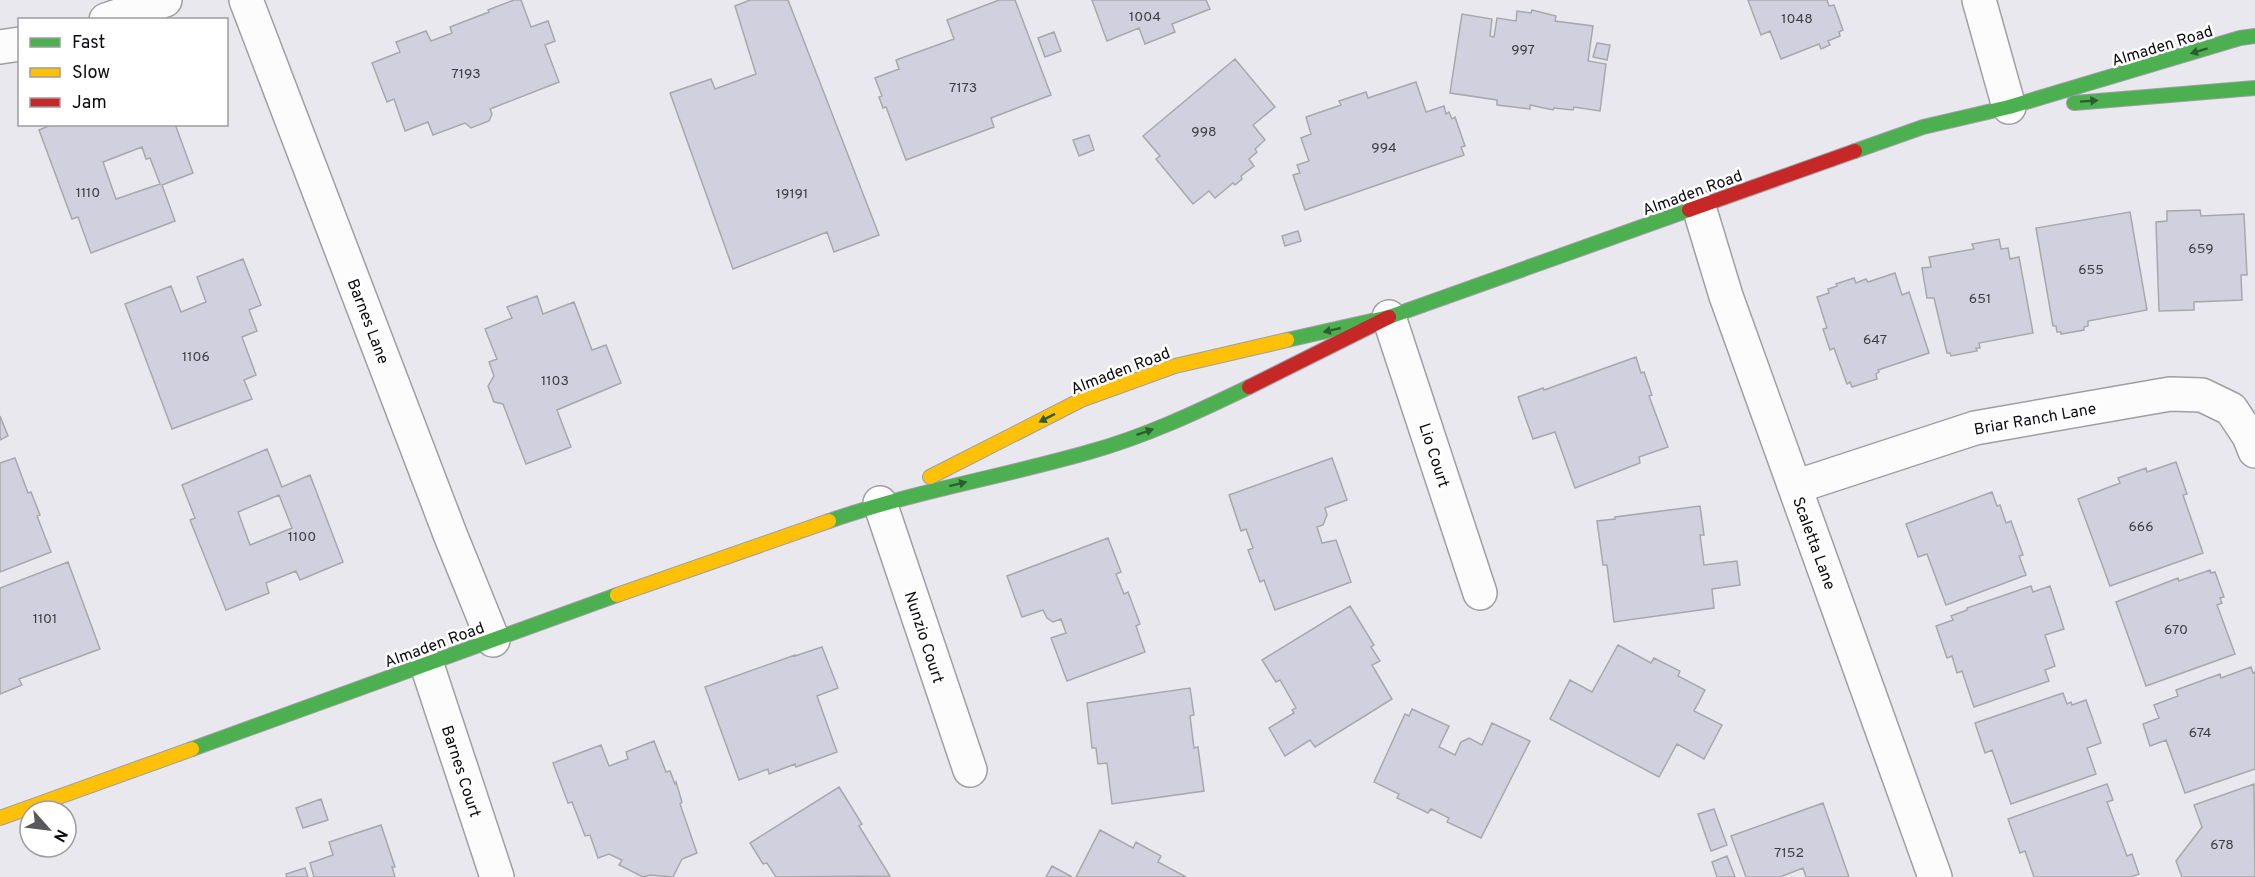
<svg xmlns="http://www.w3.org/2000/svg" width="2255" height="877" font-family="Overpass,sans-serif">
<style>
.building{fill:#d0d0de;stroke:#a8a8ac;stroke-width:1.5;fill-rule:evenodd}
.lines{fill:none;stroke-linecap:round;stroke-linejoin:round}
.street-casing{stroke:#9f9fa3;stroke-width:36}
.fast-casing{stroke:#9f9fa3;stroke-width:16}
.slow-casing{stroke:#9f9fa3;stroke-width:16}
.jam-casing{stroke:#9f9fa3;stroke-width:16}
.street{stroke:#fcfcfc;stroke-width:33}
.fast{stroke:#4caf50;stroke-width:14}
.slow{stroke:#ffc107;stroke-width:14}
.jam{stroke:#c62828;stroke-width:14}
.oneway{fill:#2c5d30}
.labels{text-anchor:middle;stroke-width:5;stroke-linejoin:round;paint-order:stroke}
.number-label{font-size:14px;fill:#3c3c43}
.street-label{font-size:16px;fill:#0b0b0f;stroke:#fff}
</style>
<rect width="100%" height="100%" fill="#e8e8ee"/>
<!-- building -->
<path class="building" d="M 514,0 L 521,0 L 531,27 L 548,21 L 555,41 L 545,45 L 559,82 L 490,109 L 492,114 L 489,121 L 471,128 L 465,123 L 433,135 L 428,122 L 405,131 L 394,99 L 387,102 L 372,63 L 400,52 L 396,42 L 426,31 L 431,41 L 452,33 L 450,27 L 489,12 L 488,10 Z
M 750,0 L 788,0 L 879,235 L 834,252 L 827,232 L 733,269 L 670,93 L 711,79 L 715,89 L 756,74 L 735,6 Z
M 999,0 L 1015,0 L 1051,95 L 991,118 L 994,127 L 906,160 L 886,107 L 883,108 L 879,97 L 882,96 L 875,78 L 899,69 L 896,60 L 954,39 L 947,20 Z
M 1092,0 L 1206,0 L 1210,9 L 1172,24 L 1175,32 L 1145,44 L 1139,28 L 1107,41 Z
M 1748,0 L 1827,0 L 1829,6 L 1834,5 L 1843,30 L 1839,32 L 1840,36 L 1828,41 L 1830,45 L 1821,49 L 1819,44 L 1781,59 L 1770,31 L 1761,35 Z
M 1532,10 L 1556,16 L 1555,21 L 1593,26 L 1588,61 L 1606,64 L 1600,111 L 1574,107 L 1573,110 L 1554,108 L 1553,110 L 1530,105 L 1530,109 L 1497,105 L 1497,100 L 1450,93 L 1462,14 L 1492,19 L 1490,36 L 1494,37 L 1497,18 L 1516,21 L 1517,11 L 1531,13 Z
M 1054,32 L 1061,51 L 1045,57 L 1038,38 Z
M 1597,43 L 1610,45 L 1607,60 L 1593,57 Z
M 1235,59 L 1275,107 L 1253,125 L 1265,140 L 1255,149 L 1257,152 L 1249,159 L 1254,166 L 1241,176 L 1242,179 L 1235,185 L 1233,183 L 1215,198 L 1209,191 L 1193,204 L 1156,159 L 1160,156 L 1143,136 Z
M 1416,82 L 1426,112 L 1444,106 L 1446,114 L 1449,112 L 1452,119 L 1455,117 L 1465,146 L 1461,147 L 1464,155 L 1305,210 L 1293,175 L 1300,173 L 1297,165 L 1309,161 L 1301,138 L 1311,134 L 1306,117 L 1341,105 L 1339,101 L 1366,92 L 1368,98 Z
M 53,124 L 175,124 L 193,173 L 162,185 L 175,221 L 91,253 L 78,217 L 72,219 L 39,130 ZM 142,147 L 146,159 L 150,158 L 160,184 L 116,199 L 103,162 Z
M 1089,135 L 1094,150 L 1079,156 L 1073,140 Z
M 2200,210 L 2201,216 L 2244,214 L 2247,275 L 2241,275 L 2242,300 L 2194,302 L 2194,310 L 2159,311 L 2156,222 L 2167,221 L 2167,211 Z
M 2130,212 L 2147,310 L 2088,321 L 2088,326 L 2084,327 L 2084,330 L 2061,334 L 2061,332 L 2057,332 L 2056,326 L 2053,326 L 2036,228 Z
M 1298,231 L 1301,241 L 1285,246 L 1282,236 Z
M 1999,239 L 2001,249 L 2008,248 L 2010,259 L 2019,257 L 2033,333 L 1979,343 L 1980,348 L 1976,348 L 1977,351 L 1951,356 L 1950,353 L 1947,353 L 1934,298 L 1927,298 L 1922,268 L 1931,267 L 1929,257 L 1974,249 L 1972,244 Z
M 243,259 L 261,305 L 249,310 L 257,331 L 242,337 L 256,375 L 244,380 L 252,399 L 172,429 L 125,304 L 171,286 L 181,312 L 206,302 L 197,277 Z
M 1895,273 L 1902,295 L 1909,292 L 1929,353 L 1878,370 L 1879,372 L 1876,374 L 1877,379 L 1852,387 L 1850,382 L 1847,384 L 1834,348 L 1830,350 L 1823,329 L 1827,328 L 1817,297 L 1829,293 L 1828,289 L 1837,286 L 1836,284 L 1854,278 L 1856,283 L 1866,279 L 1868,282 Z
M 537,296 L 543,314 L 574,302 L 592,350 L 606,345 L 621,383 L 557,410 L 571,447 L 526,464 L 503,404 L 494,402 L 488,386 L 494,376 L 489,362 L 497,359 L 485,329 L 512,318 L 507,307 Z
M 1636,357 L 1641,373 L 1644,372 L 1652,395 L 1649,396 L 1668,447 L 1639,457 L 1640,463 L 1575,488 L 1555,432 L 1533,439 L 1518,397 L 1543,388 L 1544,390 Z
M 0,416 L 8,436 L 0,440 Z
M 267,449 L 282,487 L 310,475 L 343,562 L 300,580 L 296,571 L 266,583 L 269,593 L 226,610 L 190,520 L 195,518 L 182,485 ZM 279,495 L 292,528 L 250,545 L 238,512 Z
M 15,458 L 28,493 L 31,492 L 40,515 L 37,516 L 51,552 L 0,572 L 0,463 Z
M 1332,458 L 1347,500 L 1325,508 L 1327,515 L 1323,525 L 1317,527 L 1322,543 L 1336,540 L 1351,582 L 1275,610 L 1264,580 L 1260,582 L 1248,550 L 1253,548 L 1246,529 L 1241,531 L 1229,495 Z
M 2176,462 L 2187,494 L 2183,495 L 2203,553 L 2110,586 L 2078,499 L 2120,483 L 2118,478 L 2146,468 L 2147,472 Z
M 1992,492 L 1997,506 L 2000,505 L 2006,523 L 2011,521 L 2023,555 L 2019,556 L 2026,575 L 1946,605 L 1927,554 L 1918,557 L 1906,524 Z
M 1700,506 L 1704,535 L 1700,535 L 1704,565 L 1737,561 L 1740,585 L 1712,589 L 1714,608 L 1614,622 L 1607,565 L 1603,565 L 1597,521 L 1615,519 L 1615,517 Z
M 1108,538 L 1121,572 L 1116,574 L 1124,594 L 1128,592 L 1140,624 L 1136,626 L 1145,652 L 1067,681 L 1051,638 L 1066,633 L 1061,619 L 1053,622 L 1047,618 L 1043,610 L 1022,617 L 1007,576 Z
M 68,562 L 100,649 L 19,679 L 22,685 L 0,694 L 0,588 Z
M 2210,570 L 2211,573 L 2215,572 L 2224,597 L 2220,598 L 2222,603 L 2217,605 L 2235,654 L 2146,686 L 2116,602 L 2178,578 L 2179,581 Z
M 2031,586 L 2033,592 L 2050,586 L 2064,629 L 2045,635 L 2055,666 L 2045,670 L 2049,681 L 1974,707 L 1962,671 L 1957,673 L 1952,656 L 1947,658 L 1936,626 L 1953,620 L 1951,616 L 1967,610 L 1967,608 Z
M 1350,606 L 1374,645 L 1371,647 L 1380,661 L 1372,665 L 1392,699 L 1315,747 L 1310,740 L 1285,756 L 1269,728 L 1294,713 L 1292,710 L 1296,708 L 1280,680 L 1276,682 L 1262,660 Z
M 1618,645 L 1651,663 L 1654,658 L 1680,671 L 1678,676 L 1705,690 L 1694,711 L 1722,725 L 1704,759 L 1677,744 L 1659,777 L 1550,719 L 1570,680 L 1592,692 Z
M 822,647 L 838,688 L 817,696 L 837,752 L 796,767 L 795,764 L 769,774 L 768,769 L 739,780 L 705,687 L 795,655 L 795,656 Z
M 2251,667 L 2253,673 L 2255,672 L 2255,769 L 2185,793 L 2166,740 L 2150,746 L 2143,724 L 2159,718 L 2154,705 L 2178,696 L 2176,690 L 2220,674 L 2221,678 Z
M 1190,688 L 1194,715 L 1190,716 L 1194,748 L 1198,747 L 1204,791 L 1112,804 L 1107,763 L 1098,764 L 1096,748 L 1092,748 L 1087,703 Z
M 2063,693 L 2067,704 L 2071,702 L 2072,705 L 2086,700 L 2101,743 L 2087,748 L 2096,774 L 2011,804 L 1992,750 L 1985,753 L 1975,723 Z
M 1412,709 L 1449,726 L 1439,747 L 1455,755 L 1461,742 L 1469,738 L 1482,745 L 1492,723 L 1530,741 L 1481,838 L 1447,822 L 1449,818 L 1431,809 L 1428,813 L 1397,798 L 1399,794 L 1374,782 L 1405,714 L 1409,716 Z
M 654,741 L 666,772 L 670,771 L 675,784 L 676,782 L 682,802 L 680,804 L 697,853 L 682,859 L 673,877 L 650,875 L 643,877 L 619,865 L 622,860 L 609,854 L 598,858 L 590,835 L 585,836 L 572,802 L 568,803 L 553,763 L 601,745 L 609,766 L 628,759 L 626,752 Z
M 2107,784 L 2113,800 L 2107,802 L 2127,856 L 2132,854 L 2139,874 L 2131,877 L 2034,877 L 2025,851 L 2020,853 L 2008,819 Z
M 2254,784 L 2255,877 L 2182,877 L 2176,861 L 2202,827 L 2194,805 Z
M 839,787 L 862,824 L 859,826 L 890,876 L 776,877 L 767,863 L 763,864 L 750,843 Z
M 321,799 L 328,820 L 303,828 L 296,808 Z
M 1823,803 L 1849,877 L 1806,877 L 1803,868 L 1780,877 L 1746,877 L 1731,836 Z
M 1714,809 L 1727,845 L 1711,851 L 1698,814 Z
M 381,825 L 395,867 L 392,867 L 395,877 L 314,877 L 310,863 L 333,855 L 329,842 Z
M 1100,830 L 1133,848 L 1136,842 L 1161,856 L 1158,862 L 1186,877 L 1076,877 Z
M 1727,856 L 1735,877 L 1717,877 L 1712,862 Z
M 1052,866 L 1072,877 L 1046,877 Z
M 305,868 L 308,877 L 287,877 L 286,874 Z"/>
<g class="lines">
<!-- street casing -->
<g class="street-casing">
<path id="street" d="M 246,0 L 450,534 L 493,640
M 1979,0 L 2009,107
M 106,20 L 165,0
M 0,47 L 20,44
M 1699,207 L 1726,296 L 1935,877
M 1389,317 L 1480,593
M 1795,487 L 1975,428 L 2170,394 L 2202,395 L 2231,409 L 2249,436 L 2255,451
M 880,503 L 970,770
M 427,665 L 497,877"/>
</g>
<!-- fast casing -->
<g class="fast-casing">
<path id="fast" d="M 2074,103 L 2255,88
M 1855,151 L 1923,127 L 2009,107 L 2240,38 L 2255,36
M 1287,340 L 1389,317 L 1689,210
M 829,521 C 915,491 1002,477 1089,452 C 1144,437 1197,412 1249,387
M 192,749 L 617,595"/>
</g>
<!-- slow casing -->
<g class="slow-casing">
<path id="slow" d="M 930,477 L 1081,400 L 1175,366 L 1287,340
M 617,595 L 829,521
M 0,818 L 192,749"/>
</g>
<!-- jam casing -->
<g class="jam-casing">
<path id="jam" d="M 1689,210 L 1855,151
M 1249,387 L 1389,317"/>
</g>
<!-- street -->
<use href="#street" class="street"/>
<!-- fast -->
<use href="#fast" class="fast"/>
<!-- slow -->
<use href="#slow" class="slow"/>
<!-- jam -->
<use href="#jam" class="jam"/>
</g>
<!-- one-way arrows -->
<defs><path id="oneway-solid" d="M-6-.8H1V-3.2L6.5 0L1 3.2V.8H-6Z" transform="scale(1.5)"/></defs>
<g class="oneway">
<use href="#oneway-solid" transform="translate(2199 51) rotate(163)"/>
<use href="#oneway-solid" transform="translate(2089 101) rotate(-4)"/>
<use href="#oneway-solid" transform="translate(1332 330) rotate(167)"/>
<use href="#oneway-solid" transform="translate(1047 418) rotate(153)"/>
<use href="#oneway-solid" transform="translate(1145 432) rotate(-19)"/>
<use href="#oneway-solid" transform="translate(958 484) rotate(-14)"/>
</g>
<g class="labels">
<!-- number labels -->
<g class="number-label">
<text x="1145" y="21">1004</text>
<text x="1797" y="23">1048</text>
<text x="1523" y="54">997</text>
<text x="466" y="78">7193</text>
<text x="963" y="92">7173</text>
<text x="1204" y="136">998</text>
<text x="1384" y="152">994</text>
<text x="88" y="197">1110</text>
<text x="792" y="198">19191</text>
<text x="2201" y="253">659</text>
<text x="2091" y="274">655</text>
<text x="1980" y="303">651</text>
<text x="1875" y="344">647</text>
<text x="196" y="361">1106</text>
<text x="555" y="385">1103</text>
<text x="2141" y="531">666</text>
<text x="302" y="541">1100</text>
<text x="45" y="623">1101</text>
<text x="2176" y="634">670</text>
<text x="2200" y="737">674</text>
<text x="2222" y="849">678</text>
<text x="1789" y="857">7152</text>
</g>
<!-- street labels -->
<g class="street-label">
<text transform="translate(2162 45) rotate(-17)" y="6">Almaden Road</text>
<text transform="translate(1692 192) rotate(-20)" y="6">Almaden Road</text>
<text transform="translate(369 321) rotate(69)" y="6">Barnes Lane</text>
<text transform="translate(1120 370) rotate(-21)" y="6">Almaden Road</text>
<text transform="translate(2035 418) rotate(-10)" y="6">Briar Ranch Lane</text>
<text transform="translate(1435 455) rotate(72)" y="6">Lio Court</text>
<text transform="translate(1815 543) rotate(70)" y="6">Scaletta Lane</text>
<text transform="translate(925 637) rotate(72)" y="6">Nunzio Court</text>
<text transform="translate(434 644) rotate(-20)" y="6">Almaden Road</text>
<text transform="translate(462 771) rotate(72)" y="6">Barnes Court</text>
</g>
</g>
<!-- legend -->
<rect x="18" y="18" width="210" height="108" fill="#ffffff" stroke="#9d9d9f" stroke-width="1.5"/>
<rect x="30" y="38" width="30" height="9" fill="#4caf50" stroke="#9d9d9f" stroke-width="1.5"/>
<text x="72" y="48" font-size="18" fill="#0b0b0f">Fast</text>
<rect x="30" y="68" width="30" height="9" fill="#ffc107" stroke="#9d9d9f" stroke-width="1.5"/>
<text x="72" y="78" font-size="18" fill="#0b0b0f">Slow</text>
<rect x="30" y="98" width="30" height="9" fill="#c62828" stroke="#9d9d9f" stroke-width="1.5"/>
<text x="72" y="108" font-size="18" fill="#0b0b0f">Jam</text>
<!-- north arrow -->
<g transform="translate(48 829) rotate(118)"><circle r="28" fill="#ffffff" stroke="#9d9d9f" stroke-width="1.5"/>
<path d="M0-4.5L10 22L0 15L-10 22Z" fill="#58585d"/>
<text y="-9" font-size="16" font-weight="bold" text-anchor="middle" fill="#0b0b0f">N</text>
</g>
</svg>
